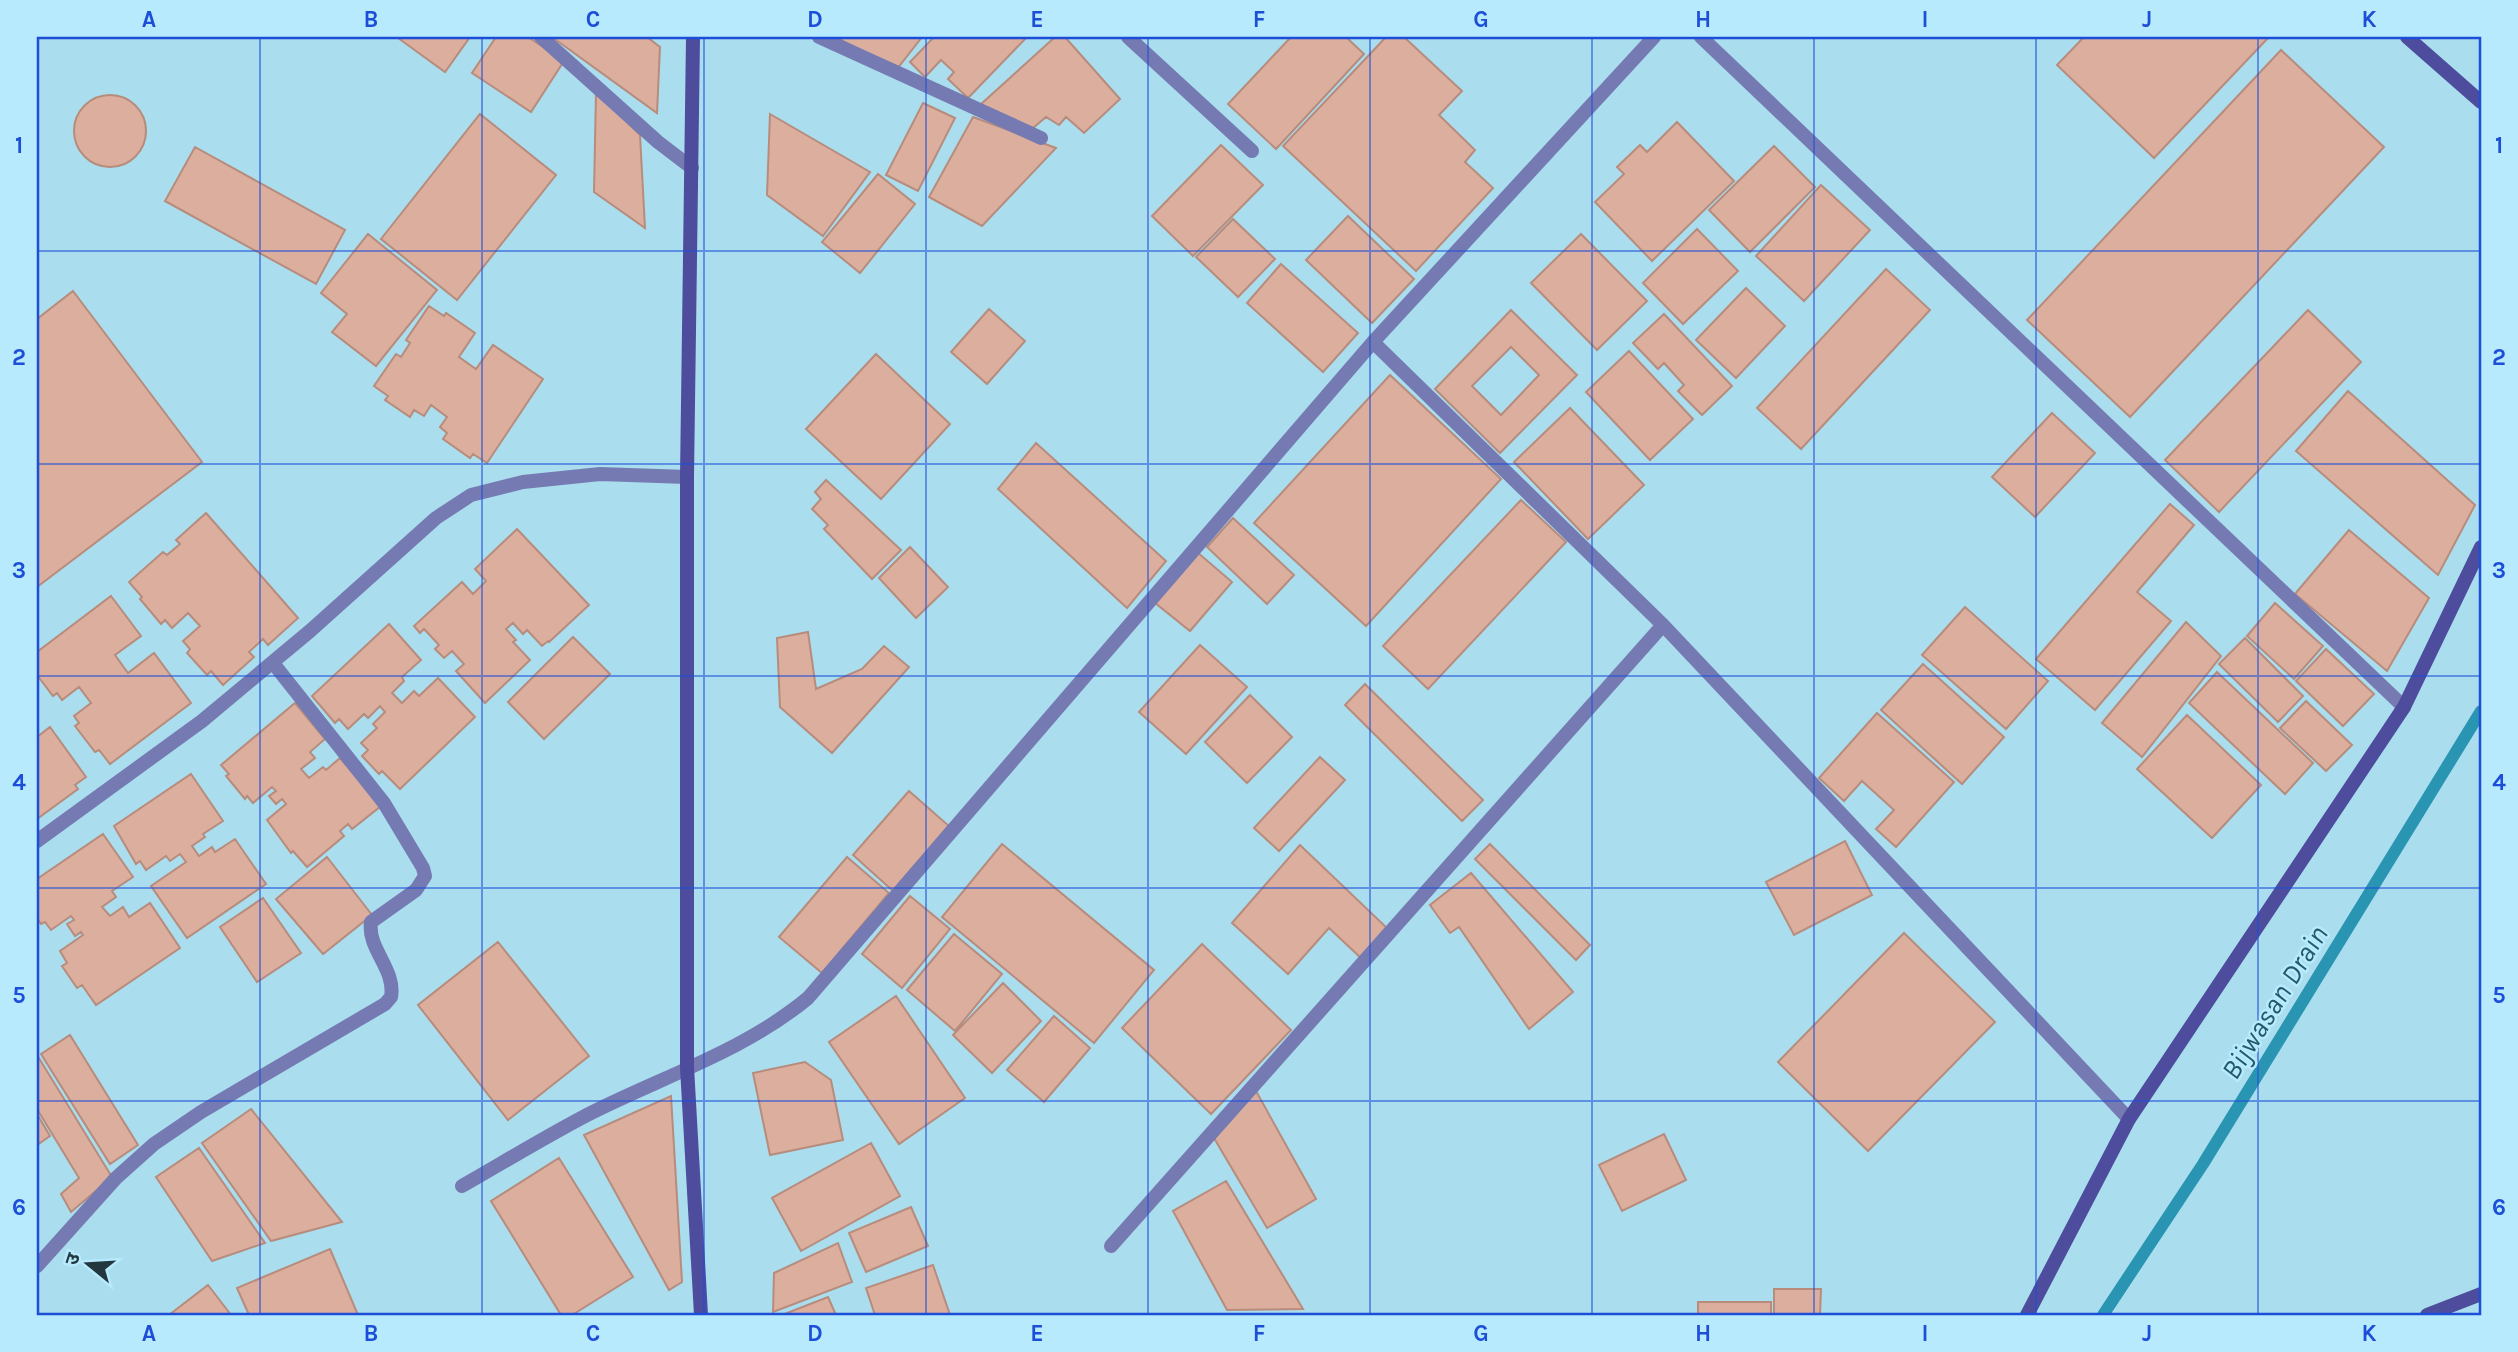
<svg xmlns="http://www.w3.org/2000/svg" width="2518" height="1352" font-family="Karla,'Noto Sans Devanagari',sans-serif">
<style>
.lines{fill:none;stroke-linecap:round;stroke-linejoin:round}
.stream{stroke:#2a95b2;stroke-width:12}
.building{fill:#dbae9e;stroke:#b78c7d;stroke-width:2;fill-rule:evenodd}
.street{stroke:#767ab2;stroke-width:14}
.secondary{stroke:#4d4c9d;stroke-width:14}
.grid{fill:none;stroke:#1d4ed8;stroke-width:2;stroke-opacity:0.55}
.labels{text-anchor:middle;stroke-width:5;stroke-linejoin:round;paint-order:stroke}
.water-label{font-size:28px;font-style:italic;fill:#225a6a;stroke:#b7eafc}
.neatline{fill:none;stroke:#1d4ed8;stroke-width:2.5}
.grid-label{font-size:23px;text-anchor:middle;font-weight:bold;fill:#1d4ed8}
</style>
<rect width="100%" height="100%" fill="#ade"/>
<g class="lines">
<!-- stream -->
<path class="stream" d="M 2103,1315 L 2203,1164 L 2481,711"/>
</g>
<!-- building -->
<path class="building" d="M 399,37 L 470,37 L 445,72 L 398,38 Z
M 496,37 L 528,37 L 564,61 L 531,112 L 472,73 Z
M 552,37 L 647,37 L 660,47 L 657,113 Z
M 835,37 L 922,37 L 897,69 Z
M 934,37 L 1027,37 L 968,98 L 948,79 L 954,72 L 941,60 L 925,77 L 910,62 Z
M 1055,37 L 1065,37 L 1120,99 L 1084,133 L 1066,117 L 1059,125 L 1046,117 L 1033,128 L 980,105 Z
M 1291,37 L 1346,37 L 1364,54 L 1276,149 L 1228,104 Z
M 1386,37 L 1404,37 L 1462,91 L 1439,115 L 1475,150 L 1465,162 L 1493,188 L 1416,271 L 1283,146 Z
M 2084,37 L 2269,37 L 2154,158 L 2057,65 Z
M 2281,50 L 2384,147 L 2130,417 L 2027,320 Z
M 596,92 L 640,135 L 645,228 L 594,192 Z
M74 131a36 36 0 1 1 72 0a36 36 0 1 1-72 0Z
M 923,103 L 955,118 L 918,191 L 886,175 Z
M 480,114 L 556,175 L 457,300 L 381,239 Z
M 770,114 L 870,172 L 823,236 L 767,195 Z
M 973,117 L 1056,148 L 982,226 L 929,197 Z
M 1677,122 L 1734,181 L 1652,261 L 1595,202 L 1624,174 L 1617,167 L 1640,145 L 1647,152 Z
M 1221,145 L 1263,185 L 1193,256 L 1152,216 Z
M 1774,146 L 1815,187 L 1750,252 L 1709,210 Z
M 195,147 L 345,230 L 316,284 L 165,201 Z
M 878,174 L 915,204 L 860,273 L 822,242 Z
M 1821,185 L 1870,230 L 1804,301 L 1756,256 Z
M 1348,216 L 1414,279 L 1372,323 L 1306,260 Z
M 1233,219 L 1275,259 L 1238,297 L 1196,257 Z
M 1697,229 L 1738,271 L 1683,324 L 1643,283 Z
M 368,234 L 437,290 L 376,366 L 332,332 L 347,314 L 321,293 Z
M 1581,234 L 1647,301 L 1597,350 L 1531,283 Z
M 1281,264 L 1358,333 L 1323,372 L 1247,303 Z
M 1886,269 L 1930,310 L 1801,449 L 1757,408 Z
M 1746,288 L 1785,326 L 1736,378 L 1696,340 Z
M 73,291 L 202,462 L 37,587 L 37,319 Z
M 429,306 L 444,316 L 446,313 L 475,333 L 459,357 L 476,369 L 493,345 L 543,379 L 487,463 L 473,454 L 470,458 L 443,439 L 447,433 L 440,427 L 447,417 L 431,405 L 424,416 L 414,410 L 410,417 L 385,400 L 388,396 L 374,386 L 396,354 L 401,357 L 410,343 L 406,340 Z
M 989,309 L 1025,341 L 987,384 L 951,352 Z
M 1511,310 L 1577,375 L 1500,453 L 1435,389 ZM 1511,347 L 1539,375 L 1501,415 L 1472,386 Z
M 2308,310 L 2361,362 L 2219,512 L 2165,460 Z
M 1664,314 L 1732,386 L 1702,415 L 1678,391 L 1684,385 L 1664,363 L 1658,369 L 1633,343 Z
M 1629,351 L 1693,419 L 1650,460 L 1586,392 Z
M 876,354 L 950,424 L 881,499 L 806,429 Z
M 1390,375 L 1501,479 L 1366,626 L 1254,523 Z
M 2348,391 L 2475,505 L 2438,575 L 2296,451 Z
M 1570,408 L 1644,485 L 1588,539 L 1514,462 Z
M 2052,413 L 2095,453 L 2035,517 L 1992,477 Z
M 1036,443 L 1166,561 L 1127,608 L 998,489 Z
M 826,480 L 901,550 L 872,579 L 824,529 L 828,525 L 812,509 L 821,499 L 815,492 Z
M 1521,500 L 1566,542 L 1428,689 L 1383,646 Z
M 2170,504 L 2194,525 L 2137,592 L 2171,621 L 2095,710 L 2036,659 Z
M 206,513 L 298,618 L 268,645 L 263,639 L 249,652 L 254,657 L 223,685 L 211,671 L 207,675 L 187,653 L 190,649 L 183,641 L 200,626 L 188,613 L 172,628 L 165,620 L 161,624 L 140,599 L 142,597 L 129,582 L 163,552 L 167,555 L 180,544 L 176,540 Z
M 1233,518 L 1294,575 L 1267,604 L 1207,547 Z
M 517,529 L 589,605 L 549,642 L 548,641 L 542,646 L 527,630 L 523,634 L 513,623 L 506,629 L 516,640 L 513,642 L 530,660 L 485,703 L 456,671 L 464,664 L 452,651 L 444,658 L 435,649 L 439,645 L 424,629 L 420,633 L 414,626 L 462,582 L 473,594 L 486,581 L 475,569 Z
M 2349,530 L 2429,598 L 2387,671 L 2295,594 Z
M 910,547 L 948,587 L 916,618 L 879,578 Z
M 1197,552 L 1232,582 L 1190,631 L 1154,602 Z
M 111,596 L 141,636 L 115,655 L 128,673 L 154,653 L 191,703 L 110,764 L 99,750 L 95,752 L 75,726 L 79,723 L 74,716 L 91,703 L 79,687 L 62,700 L 57,693 L 53,696 L 37,675 L 37,652 Z
M 2275,603 L 2323,646 L 2294,679 L 2247,636 Z
M 1965,607 L 2048,681 L 2006,729 L 1922,655 Z
M 2186,622 L 2221,656 L 2142,757 L 2102,723 Z
M 389,624 L 421,660 L 402,677 L 404,681 L 392,693 L 402,703 L 414,691 L 419,696 L 438,678 L 475,717 L 400,789 L 382,771 L 379,774 L 362,756 L 368,750 L 361,743 L 377,728 L 373,724 L 385,712 L 380,706 L 368,718 L 364,714 L 348,729 L 339,719 L 335,723 L 312,696 Z
M 808,632 L 816,689 L 862,669 L 884,646 L 909,667 L 832,753 L 780,707 L 777,638 Z
M 573,637 L 610,674 L 544,739 L 508,702 Z
M 2245,638 L 2303,696 L 2278,722 L 2219,664 Z
M 1200,645 L 1247,687 L 1186,754 L 1139,712 Z
M 2326,649 L 2374,694 L 2343,726 L 2296,681 Z
M 1923,664 L 2004,737 L 1962,784 L 1881,710 Z
M 2217,672 L 2313,763 L 2285,794 L 2189,703 Z
M 1365,684 L 1483,800 L 1462,821 L 1345,705 Z
M 1250,695 L 1292,737 L 1247,783 L 1205,742 Z
M 2306,701 L 2352,745 L 2326,771 L 2280,728 Z
M 295,703 L 325,739 L 310,752 L 315,758 L 301,769 L 309,778 L 323,767 L 326,770 L 340,758 L 381,806 L 352,829 L 348,824 L 340,831 L 344,836 L 307,867 L 293,851 L 291,853 L 267,820 L 286,804 L 282,799 L 276,804 L 269,796 L 276,791 L 272,787 L 253,803 L 247,796 L 245,799 L 226,776 L 229,774 L 221,765 Z
M 1877,713 L 1954,782 L 1896,847 L 1876,829 L 1894,810 L 1862,781 L 1844,801 L 1819,778 Z
M 2187,715 L 2261,785 L 2212,838 L 2137,769 Z
M 50,727 L 86,777 L 75,785 L 78,789 L 37,819 L 37,737 Z
M 1320,757 L 1345,780 L 1279,851 L 1254,828 Z
M 191,774 L 223,821 L 203,834 L 205,837 L 192,846 L 199,856 L 212,847 L 215,852 L 235,839 L 266,884 L 187,938 L 151,886 L 186,862 L 180,854 L 170,861 L 166,856 L 146,870 L 140,861 L 136,864 L 114,826 Z
M 909,791 L 949,826 L 893,891 L 853,855 Z
M 103,834 L 133,877 L 112,891 L 116,897 L 102,907 L 110,916 L 123,907 L 129,917 L 150,903 L 180,948 L 96,1005 L 82,985 L 77,988 L 62,966 L 67,963 L 60,951 L 83,935 L 81,932 L 75,936 L 67,924 L 74,920 L 71,916 L 51,930 L 45,922 L 41,924 L 37,918 L 37,879 Z
M 1845,841 L 1872,895 L 1794,935 L 1766,882 Z
M 1002,844 L 1154,970 L 1094,1043 L 942,917 Z
M 1490,844 L 1590,945 L 1576,960 L 1475,859 Z
M 1300,845 L 1389,930 L 1362,959 L 1329,928 L 1288,974 L 1232,923 Z
M 327,857 L 372,915 L 323,954 L 276,899 Z
M 847,857 L 889,893 L 822,973 L 779,937 Z
M 1471,873 L 1573,992 L 1529,1029 L 1459,927 L 1450,933 L 1430,905 Z
M 910,896 L 950,929 L 902,988 L 862,954 Z
M 263,898 L 301,953 L 257,982 L 220,927 Z
M 1904,933 L 1995,1022 L 1868,1151 L 1778,1062 Z
M 954,934 L 1002,974 L 955,1031 L 907,990 Z
M 498,942 L 589,1056 L 508,1120 L 418,1005 Z
M 1202,944 L 1291,1030 L 1211,1114 L 1122,1028 Z
M 1003,983 L 1041,1021 L 992,1073 L 953,1035 Z
M 896,996 L 965,1098 L 899,1144 L 829,1042 Z
M 1054,1016 L 1090,1048 L 1044,1102 L 1007,1070 Z
M 70,1035 L 138,1145 L 110,1164 L 41,1054 Z
M 37,1055 L 112,1177 L 71,1212 L 61,1194 L 79,1178 L 37,1109 Z
M 805,1062 L 831,1080 L 843,1140 L 770,1155 L 753,1073 Z
M 1256,1091 L 1316,1199 L 1267,1228 L 1214,1138 Z
M 671,1096 L 682,1282 L 669,1290 L 584,1135 Z
M 251,1109 L 342,1222 L 271,1241 L 202,1143 Z
M 37,1114 L 50,1136 L 37,1145 Z
M 1664,1134 L 1686,1180 L 1622,1211 L 1599,1165 Z
M 871,1143 L 900,1196 L 801,1251 L 772,1198 Z
M 199,1148 L 265,1243 L 212,1261 L 156,1177 Z
M 559,1158 L 633,1277 L 572,1315 L 561,1315 L 491,1201 Z
M 1226,1181 L 1303,1309 L 1227,1310 L 1173,1211 Z
M 911,1207 L 928,1246 L 866,1272 L 849,1233 Z
M 838,1243 L 852,1282 L 773,1312 L 774,1273 Z
M 330,1249 L 358,1315 L 249,1315 L 237,1288 Z
M 933,1265 L 950,1315 L 875,1315 L 866,1288 Z
M 208,1285 L 231,1315 L 169,1315 Z
M 1774,1289 L 1821,1289 L 1820,1315 L 1774,1315 Z
M 828,1297 L 836,1315 L 782,1315 Z
M 1698,1302 L 1771,1302 L 1771,1315 L 1698,1315 Z"/>
<g class="lines">
<!-- street -->
<path class="street" d="M 541,37 L 658,142 L 692,168
M 819,37 L 1041,138
M 1128,37 L 1252,151
M 1701,37 L 2404,707
M 1373,342 L 1663,625 L 2129,1119
M 37,841 L 202,721 L 310,631 L 436,518 L 471,495 L 523,482 L 600,474 L 687,477
M 462,1186 C 504,1162 545,1137 587,1115 C 661,1077 743,1052 808,998 L 1373,342 L 1654,37
M 1111,1246 L 1663,625
M 37,1266 L 116,1178 L 154,1144 L 201,1112 L 385,1004 L 391,997 C 396,969 367,949 371,922 L 416,890 L 425,876 L 423,868 L 384,803 L 273,663"/>
<!-- secondary -->
<path class="secondary" d="M 693,37 L 687,477 L 687,1067 L 701,1315
M 2407,37 L 2481,102
M 2027,1315 L 2129,1119 L 2404,707 L 2481,547
M 2427,1315 L 2481,1294"/>
</g>
<!-- grid -->
<path class="grid" d="M 260,37 L 260,1315M 482,37 L 482,1315M 704,37 L 704,1315M 926,37 L 926,1315M 1148,37 L 1148,1315M 1370,37 L 1370,1315M 1592,37 L 1592,1315M 1814,37 L 1814,1315M 2036,37 L 2036,1315M 2258,37 L 2258,1315M 37,251 L 2481,251M 37,464 L 2481,464M 37,676 L 2481,676M 37,888 L 2481,888M 37,1101 L 2481,1101"/>
<g class="labels">
<!-- water labels -->
<g class="water-label">
<text transform="translate(2274 1002) rotate(-58)" y="10">Bijwasan Drain</text>
</g>
</g>
<!-- border -->
<rect width="2518" height="1352" fill="none" stroke="#b7eafc" stroke-width="77"/>
<!-- north arrow -->
<g transform="translate(88 1264) rotate(288)" stroke="#b7eafc" stroke-width="5" paint-order="stroke">
<path d="M0-5L12 26L0 18L-12 26Z" fill="#23383e"/>
<text y="-10" font-size="19" font-weight="bold" text-anchor="middle" fill="#23383e">उ</text>
</g>
<rect x="38" y="38" width="2442" height="1276" class="neatline"/>
<g class="grid-label">
<text x="149" y="27">A</text>
<text x="371" y="27">B</text>
<text x="593" y="27">C</text>
<text x="815" y="27">D</text>
<text x="1037" y="27">E</text>
<text x="1259" y="27">F</text>
<text x="1481" y="27">G</text>
<text x="1703" y="27">H</text>
<text x="1925" y="27">I</text>
<text x="2147" y="27">J</text>
<text x="2369" y="27">K</text>
<text x="19" y="153">1</text>
<text x="2499" y="153">1</text>
<text x="19" y="365">2</text>
<text x="2499" y="365">2</text>
<text x="19" y="578">3</text>
<text x="2499" y="578">3</text>
<text x="19" y="790">4</text>
<text x="2499" y="790">4</text>
<text x="19" y="1003">5</text>
<text x="2499" y="1003">5</text>
<text x="19" y="1215">6</text>
<text x="2499" y="1215">6</text>
<text x="149" y="1341">A</text>
<text x="371" y="1341">B</text>
<text x="593" y="1341">C</text>
<text x="815" y="1341">D</text>
<text x="1037" y="1341">E</text>
<text x="1259" y="1341">F</text>
<text x="1481" y="1341">G</text>
<text x="1703" y="1341">H</text>
<text x="1925" y="1341">I</text>
<text x="2147" y="1341">J</text>
<text x="2369" y="1341">K</text>
</g>
</svg>
